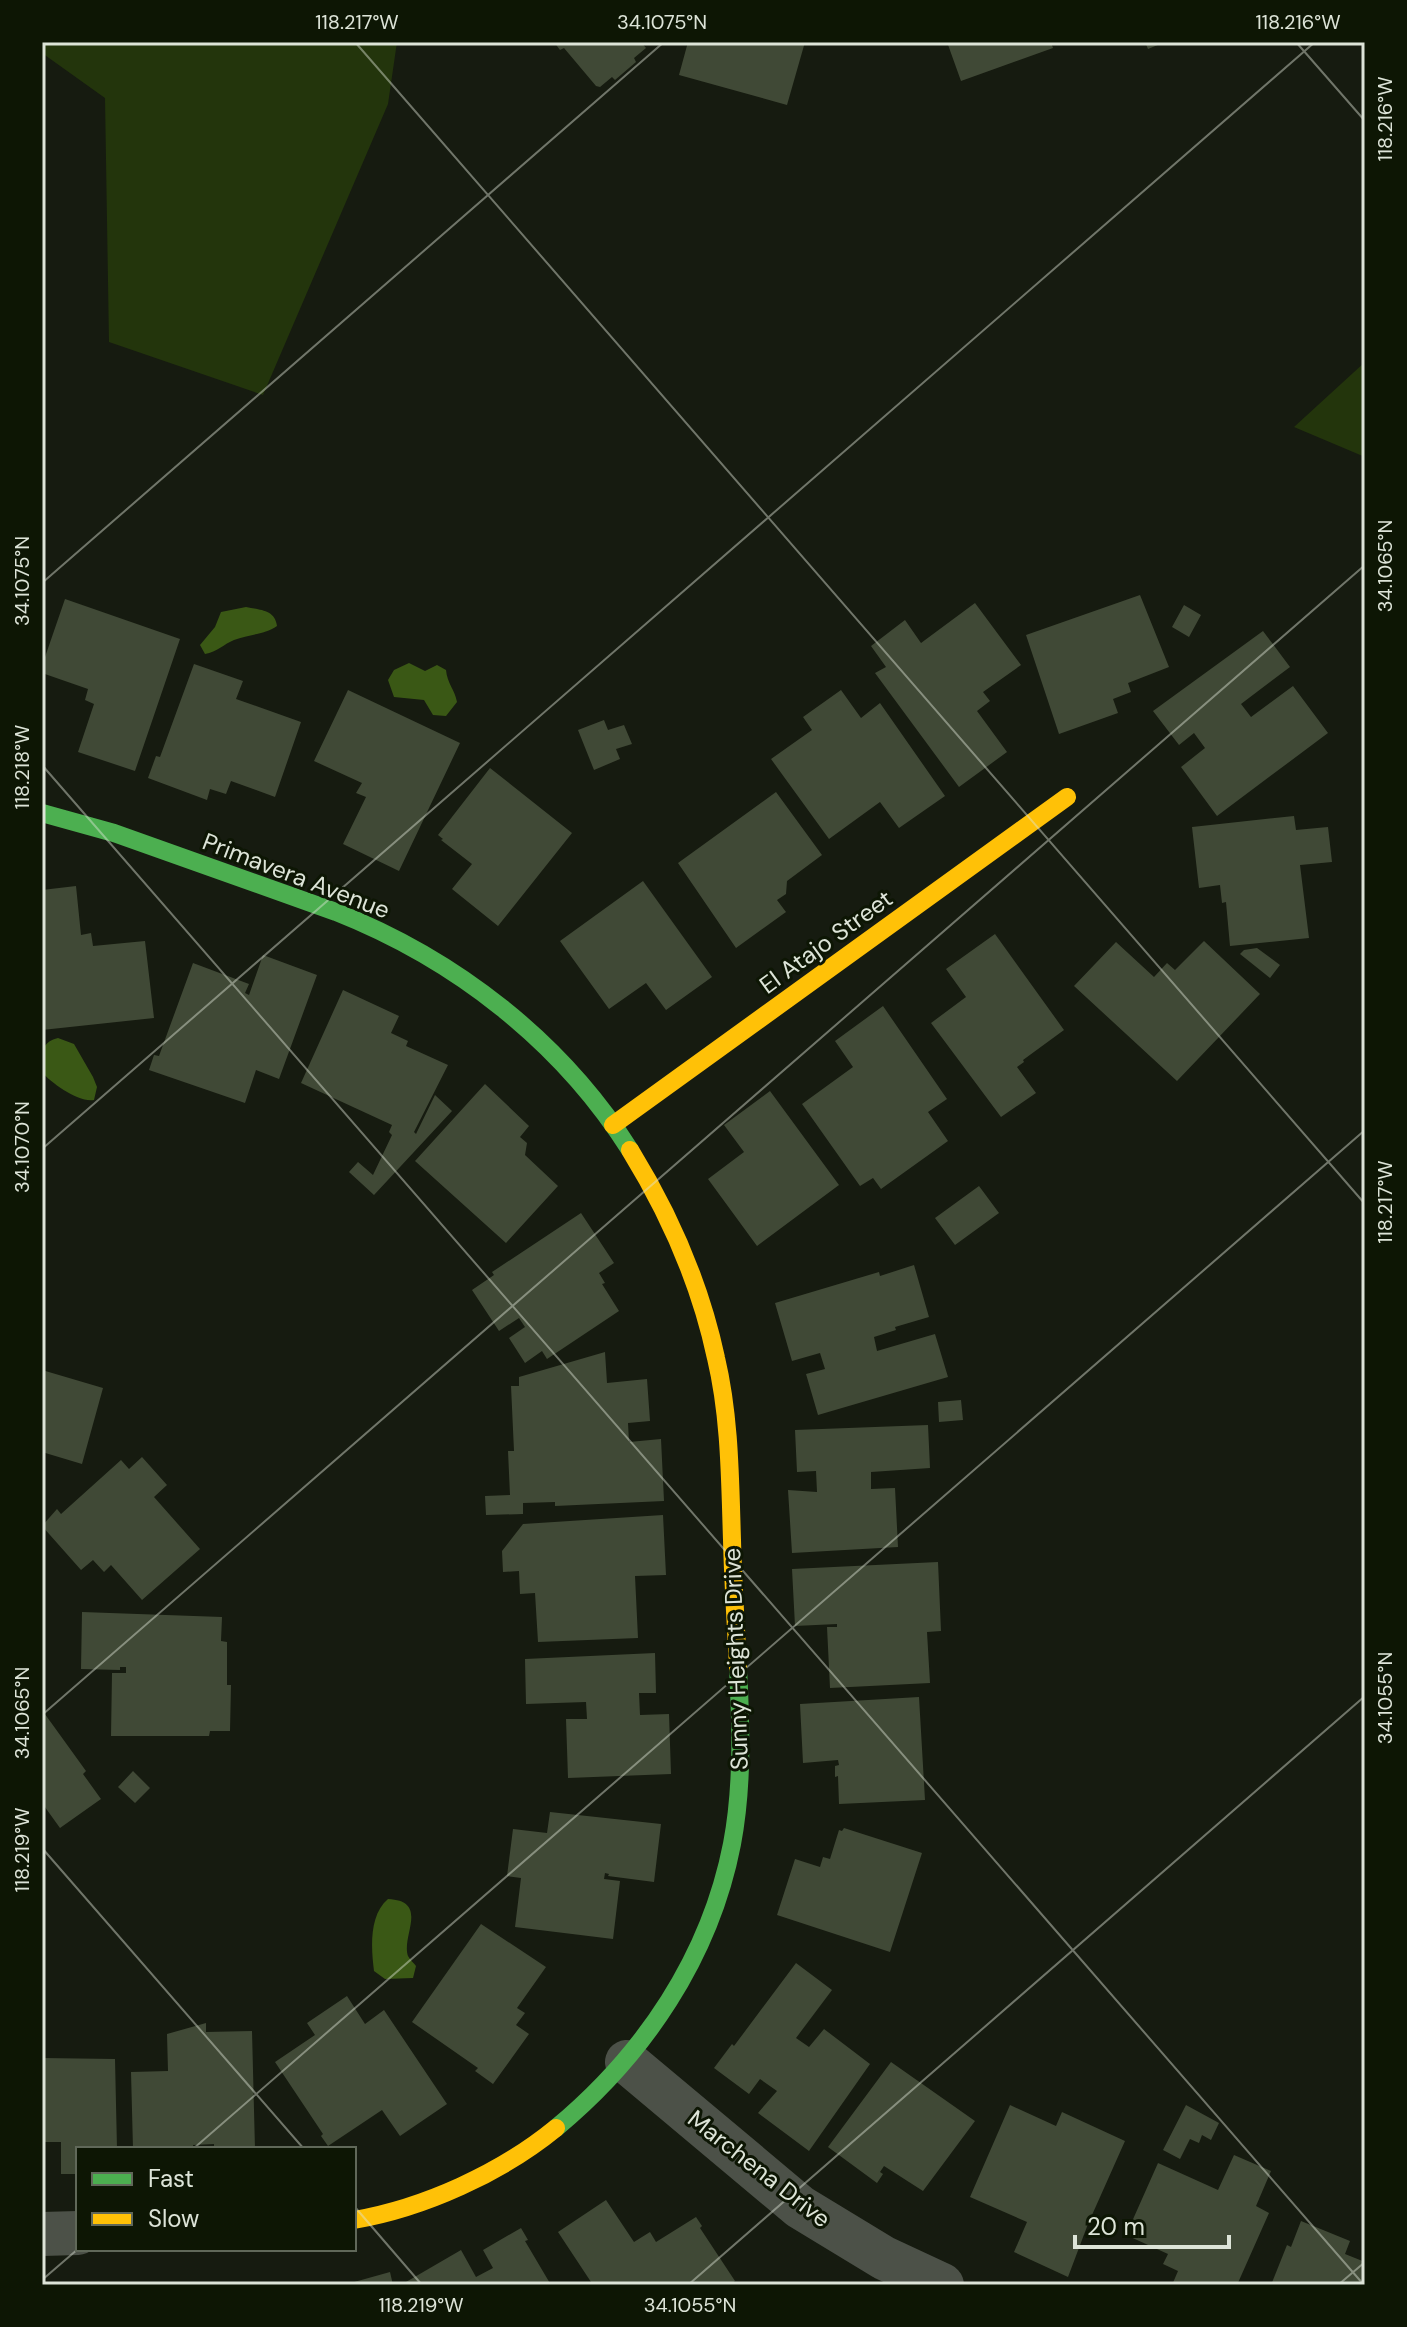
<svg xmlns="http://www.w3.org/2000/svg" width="1407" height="2327" font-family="'DM Sans',sans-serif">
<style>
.green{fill:#23350c}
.water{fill:#3a5815}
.building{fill:#404936}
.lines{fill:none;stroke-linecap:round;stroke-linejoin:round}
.street{stroke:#4c5148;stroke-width:44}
.fast{stroke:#4caf50;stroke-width:18}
.slow{stroke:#ffc107;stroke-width:18}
.ticks{fill:none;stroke:#dde4d8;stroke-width:2;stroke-opacity:0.45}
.labels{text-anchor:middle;stroke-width:6;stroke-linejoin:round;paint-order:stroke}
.street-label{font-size:24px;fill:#dde4d8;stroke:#0d1604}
.neatline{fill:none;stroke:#dde4d8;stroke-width:3}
.ticks-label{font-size:20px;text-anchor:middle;fill:#dde4d8}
</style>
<rect width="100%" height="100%" fill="#161b10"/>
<!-- green -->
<path class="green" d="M 42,42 L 397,42 L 388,104 L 263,395 L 109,342 L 105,98 L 42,53 Z
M 1365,362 L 1365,457 L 1294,427 Z"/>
<!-- water -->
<path class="water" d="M 246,607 C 259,610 275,609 277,626 C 264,635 249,634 234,640 C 224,644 217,652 205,654 L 200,645 L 215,627 L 221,612 Z
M 409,663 L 425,671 L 437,665 L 446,670 C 447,683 455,690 457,702 L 446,716 L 433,715 L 424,700 L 394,697 L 388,680 L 394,670 Z
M 58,1038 L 74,1044 L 93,1077 L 97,1087 L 94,1100 C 79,1103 51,1083 42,1072 C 42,1055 39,1043 58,1038 Z
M 388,1899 C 430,1901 401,1936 408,1956 C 410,1960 414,1963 416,1966 L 413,1978 L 385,1979 L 374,1971 C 371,1948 369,1915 388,1899 Z"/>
<!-- building -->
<path class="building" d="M 554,42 L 641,42 L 646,48 L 634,58 L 636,62 L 615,80 L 612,77 L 600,87 L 596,86 L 564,48 L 560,50 Z
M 688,42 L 805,42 L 787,105 L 679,75 Z
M 947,42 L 1051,42 L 1053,48 L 961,81 Z
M 1145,42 L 1165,42 L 1148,49 Z
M 1140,595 L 1169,667 L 1128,683 L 1131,692 L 1113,699 L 1118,713 L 1059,734 L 1026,635 Z
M 65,599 L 180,639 L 135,771 L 78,752 L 94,704 L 85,700 L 88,689 L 42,673 L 42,660 L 44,660 Z
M 975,603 L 1021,665 L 983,692 L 990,701 L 977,711 L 1007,752 L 959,787 L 875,673 L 886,667 L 871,646 L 905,620 L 921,643 Z
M 1184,605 L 1201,615 L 1189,637 L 1172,627 Z
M 1263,631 L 1290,667 L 1241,704 L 1251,717 L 1293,686 L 1328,733 L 1217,816 L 1181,767 L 1205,748 L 1194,733 L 1179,745 L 1153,711 Z
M 194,664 L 243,681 L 236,699 L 301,722 L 275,797 L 231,781 L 226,794 L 210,789 L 207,800 L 148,778 L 156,756 L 160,757 Z
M 348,690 L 460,743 L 399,871 L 343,844 L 366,797 L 356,793 L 362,783 L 314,761 Z
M 841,690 L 861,718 L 880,703 L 945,796 L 899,828 L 880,802 L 829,839 L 771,759 L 812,730 L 803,717 Z
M 604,720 L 608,730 L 624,725 L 632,744 L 616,749 L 620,759 L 594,770 L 578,730 Z
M 490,768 L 572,833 L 498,926 L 452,889 L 472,864 L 441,840 L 443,839 L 438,835 Z
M 776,792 L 822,855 L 787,881 L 786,894 L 777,900 L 786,912 L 736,948 L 678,863 Z
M 1294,816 L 1296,830 L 1328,827 L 1332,862 L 1300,865 L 1309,938 L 1230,946 L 1226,902 L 1222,903 L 1220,885 L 1199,888 L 1192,827 Z
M 643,881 L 712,977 L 666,1010 L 646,983 L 609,1009 L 560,941 Z
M 76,886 L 81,935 L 91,933 L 93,946 L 145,941 L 154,1018 L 42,1030 L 42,890 Z
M 995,934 L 1064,1030 L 1023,1060 L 1024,1062 L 1017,1067 L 1036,1093 L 1001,1117 L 931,1023 L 966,997 L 946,969 Z
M 1204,941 L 1260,994 L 1177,1081 L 1074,986 L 1116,942 L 1154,977 L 1167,963 L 1175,970 Z
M 1257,948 L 1280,965 L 1270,978 L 1240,954 L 1244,950 Z
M 263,955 L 317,975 L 279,1079 L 256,1070 L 245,1103 L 149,1070 L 154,1055 L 159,1056 L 193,963 L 249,984 L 245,993 L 249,995 Z
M 343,990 L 399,1016 L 391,1033 L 408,1041 L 406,1046 L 448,1065 L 414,1132 L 416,1134 L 435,1095 L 452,1111 L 374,1195 L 349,1172 L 358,1162 L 373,1175 L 392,1135 L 389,1132 L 392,1125 L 301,1083 Z
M 883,1006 L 947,1099 L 928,1112 L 948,1141 L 881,1189 L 873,1178 L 860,1186 L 802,1104 L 853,1067 L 835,1041 Z
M 485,1084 L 529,1126 L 520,1137 L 527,1143 L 525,1155 L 558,1186 L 506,1243 L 415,1161 Z
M 770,1091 L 839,1185 L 757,1246 L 708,1179 L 744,1152 L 724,1125 Z
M 979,1186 L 999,1213 L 955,1245 L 935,1218 Z
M 581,1213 L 614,1263 L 599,1273 L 605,1283 L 602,1284 L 619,1311 L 547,1359 L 542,1351 L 525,1363 L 509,1338 L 525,1327 L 519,1318 L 499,1331 L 472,1290 L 494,1275 L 492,1272 Z
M 914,1265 L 929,1317 L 895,1327 L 896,1330 L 874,1337 L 877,1351 L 935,1334 L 948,1377 L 818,1415 L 806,1374 L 825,1369 L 820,1353 L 792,1361 L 775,1303 L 879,1272 L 880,1276 Z
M 605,1352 L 607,1383 L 647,1379 L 650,1421 L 628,1423 L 629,1442 L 661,1439 L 664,1501 L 555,1506 L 555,1502 L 523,1503 L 523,1514 L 486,1515 L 485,1496 L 510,1495 L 508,1451 L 514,1451 L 511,1386 L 519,1386 L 519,1377 Z
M 42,1370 L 103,1388 L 82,1464 L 42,1452 Z
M 961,1400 L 963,1420 L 939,1422 L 938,1402 Z
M 928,1425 L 930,1468 L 871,1472 L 871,1489 L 895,1488 L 898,1547 L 792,1553 L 788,1490 L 817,1492 L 816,1471 L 797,1472 L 795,1430 Z
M 142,1457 L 167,1485 L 154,1497 L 200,1549 L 142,1600 L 111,1565 L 104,1572 L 93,1560 L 81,1570 L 42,1526 L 57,1509 L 61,1514 L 121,1460 L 129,1469 Z
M 663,1515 L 666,1575 L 635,1576 L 638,1638 L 538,1642 L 535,1593 L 520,1594 L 519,1571 L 503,1572 L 502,1551 L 523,1524 Z
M 938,1562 L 941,1631 L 927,1632 L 930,1683 L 830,1688 L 827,1627 L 837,1627 L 837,1624 L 795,1626 L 792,1569 Z
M 82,1612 L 222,1617 L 221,1641 L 227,1642 L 227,1685 L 231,1685 L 230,1731 L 210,1731 L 209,1736 L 111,1736 L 112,1673 L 126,1673 L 126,1667 L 120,1667 L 120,1670 L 81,1669 Z
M 655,1653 L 656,1693 L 639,1693 L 640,1715 L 669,1714 L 671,1774 L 568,1778 L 566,1719 L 587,1719 L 586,1702 L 526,1704 L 525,1659 Z
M 919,1697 L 925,1800 L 839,1804 L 838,1776 L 835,1777 L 835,1766 L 839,1765 L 838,1760 L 803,1763 L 800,1704 Z
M 42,1710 L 86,1771 L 83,1774 L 101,1799 L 60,1828 L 42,1803 Z
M 133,1771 L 150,1788 L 135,1803 L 118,1787 Z
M 550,1812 L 661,1824 L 654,1882 L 608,1876 L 609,1874 L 605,1873 L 604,1879 L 620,1881 L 613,1939 L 515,1927 L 521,1878 L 507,1876 L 513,1829 L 547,1833 Z
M 844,1828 L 922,1853 L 890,1952 L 777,1915 L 795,1859 L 820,1867 L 823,1857 L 830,1859 L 839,1830 L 842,1831 Z
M 481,1924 L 546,1967 L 517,2008 L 525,2013 L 516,2025 L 529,2034 L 493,2084 L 475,2071 L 478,2068 L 412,2022 Z
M 796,1963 L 832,1990 L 796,2038 L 809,2047 L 824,2029 L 870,2064 L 809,2151 L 758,2113 L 777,2091 L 760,2079 L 749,2094 L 714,2068 L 732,2044 L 734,2046 Z
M 347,1996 L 365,2024 L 384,2010 L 447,2104 L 400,2136 L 382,2110 L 328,2146 L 321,2136 L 323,2134 L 275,2062 L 315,2035 L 307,2023 Z
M 206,2023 L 206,2032 L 252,2031 L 255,2149 L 214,2149 L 214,2144 L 193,2145 L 193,2149 L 133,2149 L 131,2072 L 168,2071 L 167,2034 Z
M 42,2058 L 115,2059 L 117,2149 L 78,2149 L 78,2174 L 61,2174 L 61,2142 L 42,2142 Z
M 891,2062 L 975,2121 L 923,2191 L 884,2166 L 880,2172 L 883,2174 L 877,2183 L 828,2147 Z
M 1010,2105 L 1056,2126 L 1062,2112 L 1125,2141 L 1088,2224 L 1068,2277 L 1014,2252 L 1027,2222 L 970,2197 Z
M 1186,2105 L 1219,2123 L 1211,2140 L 1202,2135 L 1199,2143 L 1190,2139 L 1180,2159 L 1163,2150 Z
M 1234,2155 L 1271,2171 L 1256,2206 L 1269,2213 L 1237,2285 L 1172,2285 L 1178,2271 L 1163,2264 L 1168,2254 L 1126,2235 L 1158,2163 L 1218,2190 Z
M 606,2200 L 634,2242 L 650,2232 L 656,2242 L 696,2217 L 702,2226 L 700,2228 L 735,2281 L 729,2285 L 593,2285 L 558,2232 Z
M 1301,2221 L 1350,2241 L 1345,2254 L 1365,2262 L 1365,2285 L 1271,2285 L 1287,2245 L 1291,2247 Z
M 521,2228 L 528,2240 L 525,2241 L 551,2285 L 407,2285 L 406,2282 L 461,2250 L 476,2277 L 493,2268 L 483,2250 Z
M 390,2272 L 393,2285 L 347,2285 L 347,2284 Z"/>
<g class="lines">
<!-- street -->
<path class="street" d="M 627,2062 L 800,2207 L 884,2258 L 942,2285
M 42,2234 L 78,2233"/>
<!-- fast -->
<path class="fast" d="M 42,813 L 114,833 L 336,912 C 455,959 561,1041 630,1150
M 556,2128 C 644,2055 710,1957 732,1844 C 743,1786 741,1726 738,1668"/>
<!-- slow -->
<path class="slow" d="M 613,1125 L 1067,797
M 630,1150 C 670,1215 700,1283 716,1358 C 730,1417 730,1479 732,1540 C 733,1583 736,1625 738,1668
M 354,2220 C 424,2208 501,2173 556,2128"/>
</g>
<!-- ticks -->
<path class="ticks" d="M 355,42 L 1365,1204M 1296,42 L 1365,121M 42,583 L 664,42M 42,765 L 1364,2285M 42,1149 L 1315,42M 42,1715 L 1365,565M 42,1848 L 304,2149M 193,2149 L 1365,1130M 354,2206 L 422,2285M 42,2280 L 78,2249M 688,2285 L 1365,1696M 1338,2285 L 1365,2262"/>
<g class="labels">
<!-- street labels -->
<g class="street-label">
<text transform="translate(296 876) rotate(21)" y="8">Primavera Avenue</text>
<text transform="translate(826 942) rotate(-36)" y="8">El Atajo Street</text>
<text transform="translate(736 1659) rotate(-92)" y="8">Sunny Heights Drive</text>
<text transform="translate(759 2169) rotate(38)" y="8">Marchena Drive</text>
</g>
</g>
<!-- border -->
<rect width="1407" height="2327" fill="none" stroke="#0d1604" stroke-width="88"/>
<!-- legend -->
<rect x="76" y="2147" width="280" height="104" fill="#0d1604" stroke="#606859" stroke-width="2"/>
<rect x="92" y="2173" width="40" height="12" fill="#4caf50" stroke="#606859" stroke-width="2"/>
<text x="148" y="2187" font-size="24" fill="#dde4d8">Fast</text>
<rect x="92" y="2213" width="40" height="12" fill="#ffc107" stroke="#606859" stroke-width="2"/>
<text x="148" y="2227" font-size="24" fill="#dde4d8">Slow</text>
<!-- scale -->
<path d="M1075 2235v12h154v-12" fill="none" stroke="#dde4d8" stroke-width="4"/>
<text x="1087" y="2235" font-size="24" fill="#dde4d8" stroke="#0d1604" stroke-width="6" paint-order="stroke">20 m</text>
<rect x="44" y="44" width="1319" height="2239" class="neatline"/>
<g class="ticks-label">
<text x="357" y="29">118.217°W</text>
<text x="662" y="29">34.1075°N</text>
<text x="1298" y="29">118.216°W</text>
<text transform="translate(1385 119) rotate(-90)" y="7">118.216°W</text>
<text transform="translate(1385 566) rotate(-90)" y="7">34.1065°N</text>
<text transform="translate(22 581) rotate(-90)" y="7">34.1075°N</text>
<text transform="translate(22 767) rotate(-90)" y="7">118.218°W</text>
<text transform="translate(22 1147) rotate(-90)" y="7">34.1070°N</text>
<text transform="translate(1385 1202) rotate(-90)" y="7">118.217°W</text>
<text transform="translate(1385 1698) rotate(-90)" y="7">34.1055°N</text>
<text transform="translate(22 1713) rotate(-90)" y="7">34.1065°N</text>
<text transform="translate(22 1850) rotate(-90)" y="7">118.219°W</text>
<text x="421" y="2312">118.219°W</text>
<text x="690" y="2312">34.1055°N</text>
</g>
</svg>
